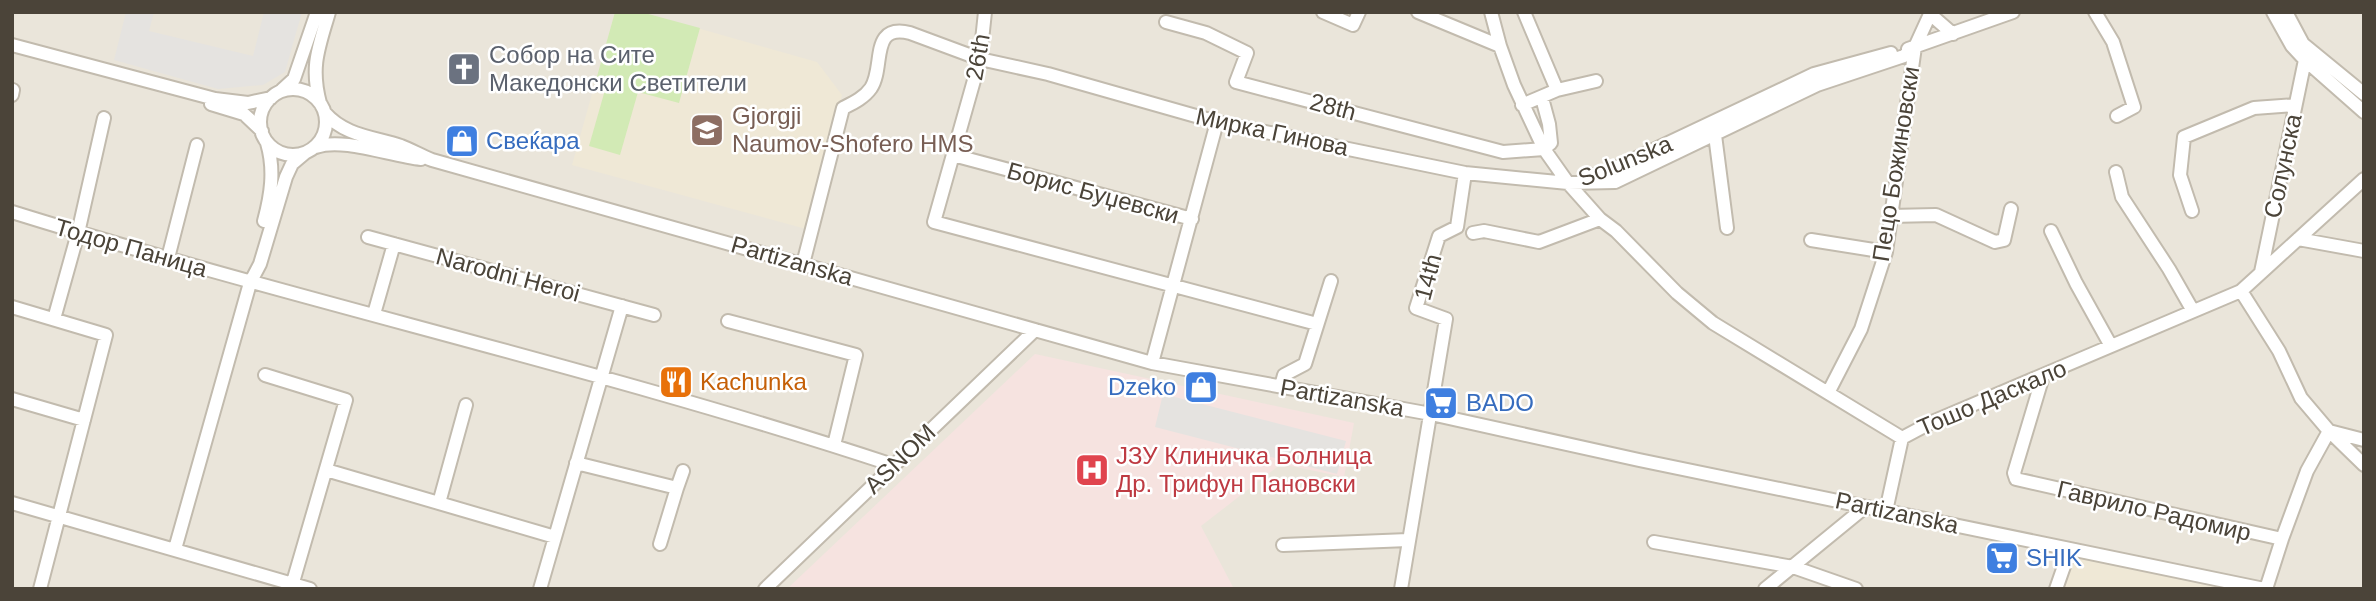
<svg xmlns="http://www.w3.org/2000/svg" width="2376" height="601" font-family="Arial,sans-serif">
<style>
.residential{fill:#eae5da}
.education{fill:#efe8d6}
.medical{fill:#f6e3e0}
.green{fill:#d2eab5}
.parking{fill:#e5e3e0}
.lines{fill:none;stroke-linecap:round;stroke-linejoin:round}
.minor-casing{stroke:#c2bbae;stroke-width:16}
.minor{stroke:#fff;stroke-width:12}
.labels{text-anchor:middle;stroke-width:5;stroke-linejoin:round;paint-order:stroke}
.worship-label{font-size:24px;fill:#5b616d;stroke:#fff;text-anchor:start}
.street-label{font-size:24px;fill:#4b4439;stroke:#fff}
.education-label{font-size:24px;fill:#785e54;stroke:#fff;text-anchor:start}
.shop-label{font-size:24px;fill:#366cbe;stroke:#fff;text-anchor:start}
.food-label{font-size:24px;fill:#c56008;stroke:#fff;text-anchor:start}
.health-label{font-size:24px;fill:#be3a42;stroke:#fff;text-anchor:start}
</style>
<rect width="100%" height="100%" fill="#f6f3ec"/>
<!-- residential -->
<path class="residential" d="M 12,12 L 2364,12 L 2364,589 L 12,589 Z"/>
<!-- education -->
<path class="education" d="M 615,12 L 641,12 L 817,62 L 842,95 L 806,229 L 572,165 Z
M 2070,549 L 2264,589 L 2056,589 Z"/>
<!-- medical -->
<path class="medical" d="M 1035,354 L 1354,423 L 1344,477 L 1281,464 L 1201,526 L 1234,589 L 787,589 Z"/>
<!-- green -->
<path class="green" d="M 615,12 L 641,12 L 700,28 L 679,103 L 638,92 L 620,155 L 589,146 L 607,83 L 596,80 Z"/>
<!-- parking -->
<path class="parking" d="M 126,12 L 154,12 L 149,31 L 253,56 L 264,12 L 302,12 L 285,72 L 263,85 L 218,89 L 114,60 Z
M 1163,394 L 1346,441 L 1337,474 L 1155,427 Z"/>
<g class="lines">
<!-- minor casing -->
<g class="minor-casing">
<path id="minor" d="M 985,12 L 980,59 L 934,222 L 1317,324
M 1323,12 L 1353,25 L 1359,12
M 1418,12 L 1500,46
M 1491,12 L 1500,46 L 1514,85 L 1544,149 L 1568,183 L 1600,219 L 1616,231 L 1677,293 L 1713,323 L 1902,438
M 2095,12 L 2113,42 L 2134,107 L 2117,116
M 2273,12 L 2292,46 L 2305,60 L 2364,112
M 2286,12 L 2303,44 L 2364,94
M 1930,14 L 1953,34
M 1166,22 L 1206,33 L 1247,53 L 1236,82 L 1503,152 L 1544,149 L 1551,143 L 1549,124 L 1542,98
M 12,45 L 215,99 L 248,103 L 271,98
M 1908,49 L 2013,12
M260 122a33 33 0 1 1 66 0a33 33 0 1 1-66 0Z
M 282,90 L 294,79 L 317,12
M 1557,90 L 1596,81
M 12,95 L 13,90
M 320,103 C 310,66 319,47 329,12
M 211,104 L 244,114 L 262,131
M 1522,105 L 1557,90 L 1524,12
M 325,113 C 345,136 374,137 401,146 C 411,150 422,156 432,160 L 1152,363 L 1431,414 L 1639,460 L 2264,589
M 1715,135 L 1727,228
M 316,147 C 342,137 391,156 421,159
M 953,155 L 1192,219
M 2116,172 L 2122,197 L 2169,269 L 2193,311
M 1585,178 L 1609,171 L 1814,74 L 1891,53
M 2192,211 L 2180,175 L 2184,137 L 2254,108 L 2295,105
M 12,212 C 304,303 603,369 893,465
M 1890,216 L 1936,215 L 1995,242 L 2004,240 L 2011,209
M 264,221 C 271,195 275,170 267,143
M 2051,231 L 2076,283 L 2111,346
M 1473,233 L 1484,231 L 1539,242 L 1600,219
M 368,237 L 654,315
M 2298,239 L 2364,251
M 1811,240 L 1886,252
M 168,258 L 197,145
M 803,264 L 843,108 C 853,103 864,98 871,88 C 885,67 869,23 910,33 L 980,59 L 1048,74 L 1217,122 L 1465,173 L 1568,183 L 1615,182 L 1817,85 L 1904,56 L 1915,47
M 2261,272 L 2305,60
M 2241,291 L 2279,351 L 2301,398 L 2329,431 L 2364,465
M 12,307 L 106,335 L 40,589
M 374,314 L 394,244
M 54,319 L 78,233 L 104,118
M 728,321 L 856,355 L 834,445
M 1152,363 L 1217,122
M 265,375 L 346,400 L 291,589
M 2043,376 L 2014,473 L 2016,479 L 2282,539 L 2307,471 L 2329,431
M 1281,386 L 1284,375 L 1305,364 L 1331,281
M 1828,393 L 1861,329 L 1886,252 L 1915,47 L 1931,12
M 12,399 L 84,420
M 2329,431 L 2364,440
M 1902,438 L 1932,422 L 2241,291 L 2364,179
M 576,463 L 677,488 L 660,544
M 326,470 L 555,537
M 677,488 L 683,471
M 12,503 L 310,589
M 439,503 L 466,405
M 1886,511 L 1902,438
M 1654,542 L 1793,567 L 1856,589
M 1283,545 L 1408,540
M 175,549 L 250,283 L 260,264 L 286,177 L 292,164 L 305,153
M 540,589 L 622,306
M 765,589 L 1035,330
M 1401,589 L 1446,319 L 1416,308 L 1439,236 L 1457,227 L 1465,173
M 1765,589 L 1865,507
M 2056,589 L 2070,549
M 2266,589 L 2282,539"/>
</g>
<!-- minor -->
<use href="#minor" class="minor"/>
</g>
<!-- icons -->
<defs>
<g id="church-square" transform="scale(1.75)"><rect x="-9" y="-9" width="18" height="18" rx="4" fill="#6b7280" stroke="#fff"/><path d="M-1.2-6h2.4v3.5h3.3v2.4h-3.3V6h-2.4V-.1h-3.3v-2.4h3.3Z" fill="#fff"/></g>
<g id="school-square" transform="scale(1.75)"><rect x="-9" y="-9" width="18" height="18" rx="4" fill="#8d6e63" stroke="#fff"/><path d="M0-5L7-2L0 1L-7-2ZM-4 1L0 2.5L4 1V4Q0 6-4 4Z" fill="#fff"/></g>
<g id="shop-square" transform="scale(1.75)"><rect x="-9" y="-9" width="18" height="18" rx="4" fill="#3f7fe0" stroke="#fff"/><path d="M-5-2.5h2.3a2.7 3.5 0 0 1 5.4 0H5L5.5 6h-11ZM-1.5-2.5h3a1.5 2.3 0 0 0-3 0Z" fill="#fff"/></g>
<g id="restaurant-square" transform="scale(1.75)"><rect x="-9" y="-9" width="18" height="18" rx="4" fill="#e8710a" stroke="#fff"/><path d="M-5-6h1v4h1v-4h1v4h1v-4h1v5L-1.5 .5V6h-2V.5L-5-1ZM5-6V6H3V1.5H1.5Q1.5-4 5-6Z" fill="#fff"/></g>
<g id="supermarket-square" transform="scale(1.75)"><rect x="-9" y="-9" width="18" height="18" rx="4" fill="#3f7fe0" stroke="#fff"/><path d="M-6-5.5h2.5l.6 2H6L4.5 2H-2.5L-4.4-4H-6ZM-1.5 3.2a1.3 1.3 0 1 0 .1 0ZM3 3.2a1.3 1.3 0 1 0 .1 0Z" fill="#fff"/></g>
<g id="hospital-square" transform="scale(1.75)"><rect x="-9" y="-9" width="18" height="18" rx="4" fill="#e0444e" stroke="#fff"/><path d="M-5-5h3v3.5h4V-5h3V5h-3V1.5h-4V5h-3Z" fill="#fff"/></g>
</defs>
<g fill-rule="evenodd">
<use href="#church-square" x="464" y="69"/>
<use href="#school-square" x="707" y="130"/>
<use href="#shop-square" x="462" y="141"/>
<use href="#restaurant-square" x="676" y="382"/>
<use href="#shop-square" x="1201" y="387"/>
<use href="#supermarket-square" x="1441" y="403"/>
<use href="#hospital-square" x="1092" y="470"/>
<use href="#supermarket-square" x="2002" y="558"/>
</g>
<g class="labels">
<!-- worship labels -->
<g class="worship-label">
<text x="489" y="63">Собор на Сите<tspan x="489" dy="28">Македонски Светители</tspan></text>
</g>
<!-- street labels -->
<g class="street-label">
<text transform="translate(978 57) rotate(-80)" y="8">26th</text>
<text transform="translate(1333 107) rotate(15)" y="8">28th</text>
<text transform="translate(1272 132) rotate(12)" y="8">Мирка Гинова</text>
<text transform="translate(1625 161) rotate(-22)" y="8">Solunska</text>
<text transform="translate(1896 164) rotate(-81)" y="8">Пецо Божиновски</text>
<text transform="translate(2283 166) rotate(-78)" y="8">Солунска</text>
<text transform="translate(1093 193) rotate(15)" y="8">Борис Буџевски</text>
<text transform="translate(131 248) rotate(16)" y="8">Тодор Паница</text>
<text transform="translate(792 261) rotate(16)" y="8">Partizanska</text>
<text transform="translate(508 275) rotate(15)" y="8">Narodni Heroi</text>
<text transform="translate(1428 277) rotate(-75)" y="8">14th</text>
<text transform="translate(1342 398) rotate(10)" y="8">Partizanska</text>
<text transform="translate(1992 398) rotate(-23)" y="8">Тошо Даскало</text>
<text transform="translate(900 459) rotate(-44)" y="8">ASNOM</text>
<text transform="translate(2154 511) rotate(13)" y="8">Гаврило Радомир</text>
<text transform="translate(1897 513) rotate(12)" y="8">Partizanska</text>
</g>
<!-- education labels -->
<g class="education-label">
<text x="732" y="124">Gjorgji<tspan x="732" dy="28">Naumov-Shofero HMS</tspan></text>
</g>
<!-- shop labels -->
<g class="shop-label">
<text x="486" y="149">Свеќара</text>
<text x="1176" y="395" text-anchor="end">Dzeko</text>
<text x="1466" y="411">BADO</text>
<text x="2026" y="566">SHIK</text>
</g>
<!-- food labels -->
<g class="food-label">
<text x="700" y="390">Kachunka</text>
</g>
<!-- health labels -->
<g class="health-label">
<text x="1116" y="464">ЈЗУ Клиничка Болница<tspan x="1116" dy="28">Др. Трифун Пановски</tspan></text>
</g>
</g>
<!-- border -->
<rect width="2376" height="601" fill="none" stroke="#4b4439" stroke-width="28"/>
</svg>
